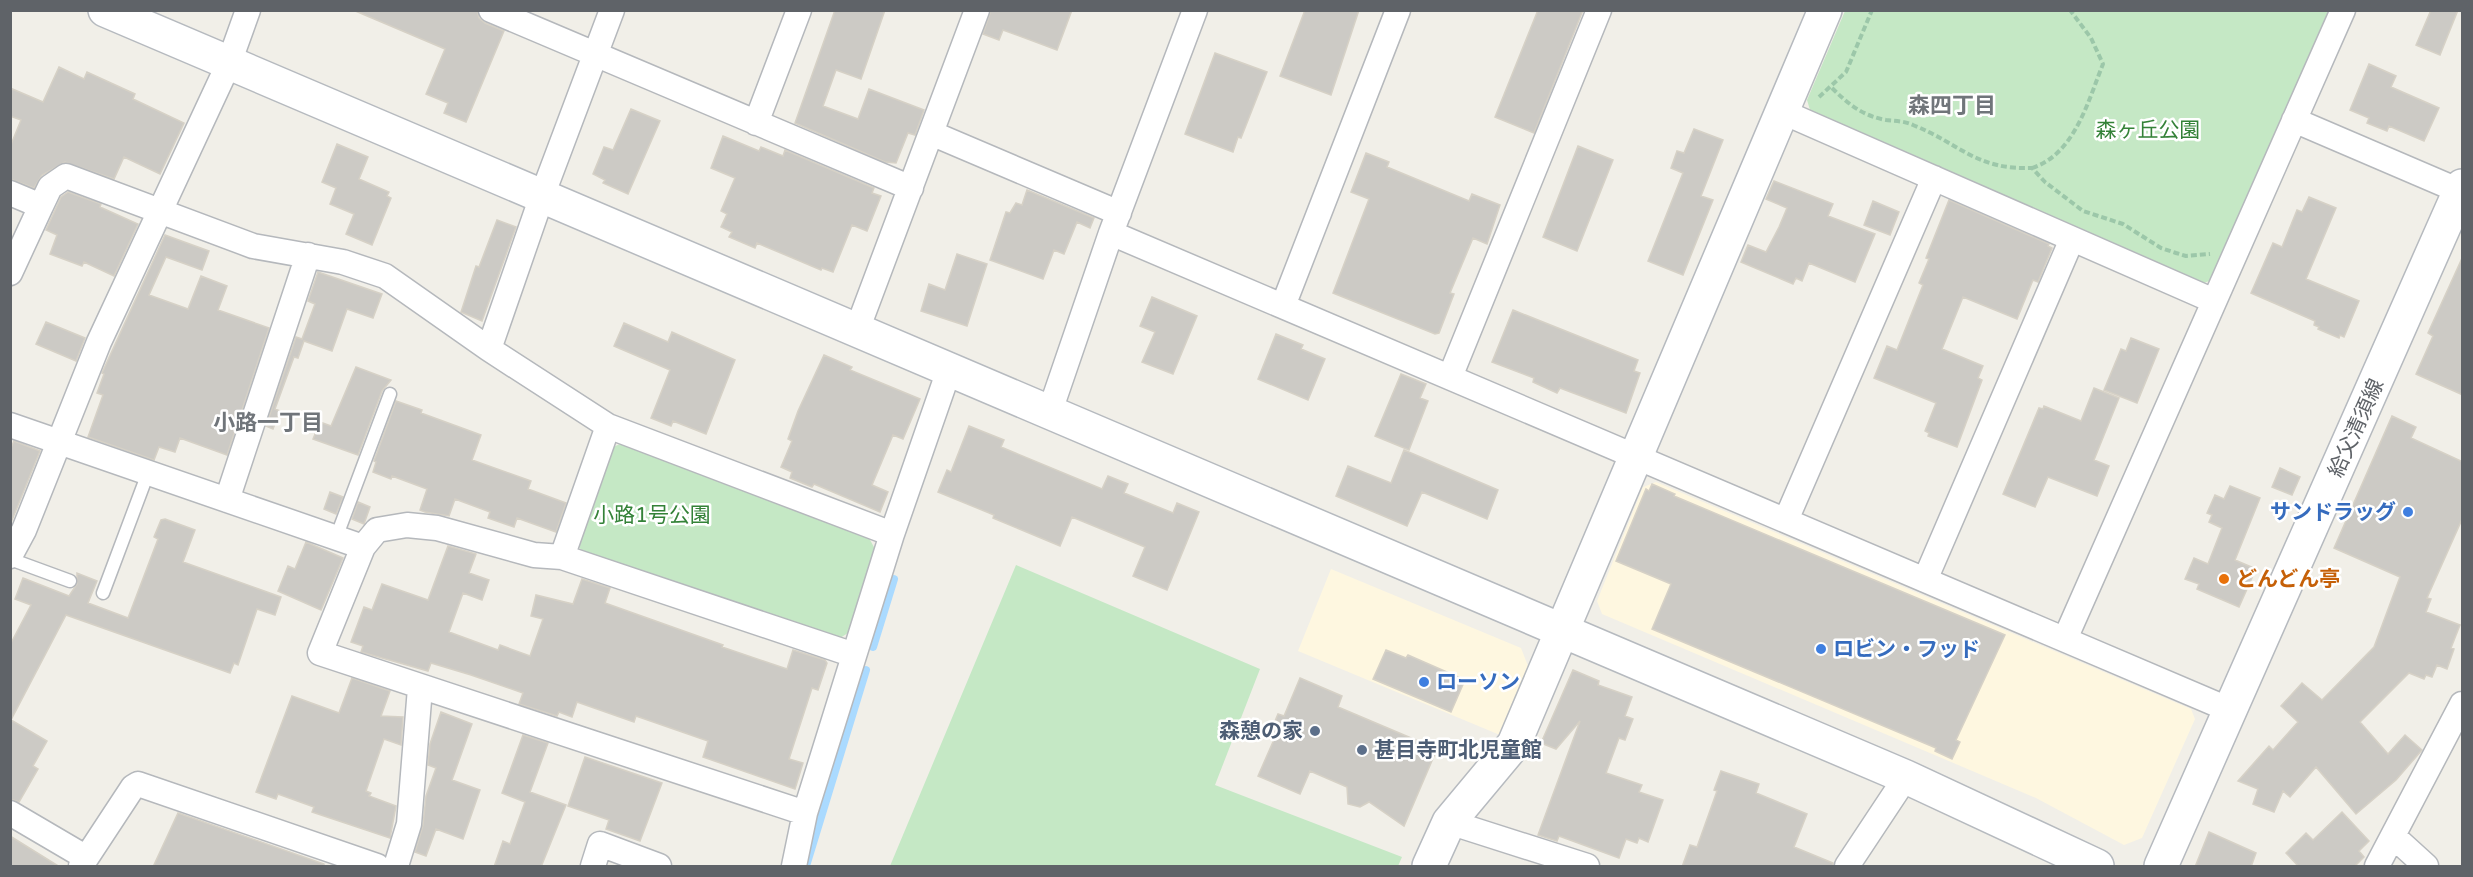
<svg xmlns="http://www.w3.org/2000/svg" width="2473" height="877" font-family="'Varela Round','Noto Sans JP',sans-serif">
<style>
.commercial{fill:#fef7e0}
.green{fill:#c5e8c5}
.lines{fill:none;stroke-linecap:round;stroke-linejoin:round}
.stream{stroke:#aadaff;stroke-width:8}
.building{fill:#cccac5;stroke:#d6d1c6;stroke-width:1.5}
.lane-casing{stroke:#b5b8bc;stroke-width:15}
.street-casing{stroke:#b5b8bc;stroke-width:27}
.secondary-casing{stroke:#b6babf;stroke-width:36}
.path{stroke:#9cc7a9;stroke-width:4;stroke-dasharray:6 3;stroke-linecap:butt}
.lane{stroke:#fff;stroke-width:12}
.street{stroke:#fff;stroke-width:24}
.secondary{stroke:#fff;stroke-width:33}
.shop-dot{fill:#3f7fe0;stroke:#fff;stroke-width:2}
.food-dot{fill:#e8710a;stroke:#fff;stroke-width:2}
.service-dot{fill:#5c6f8a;stroke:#fff;stroke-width:2}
.labels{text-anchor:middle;stroke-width:5;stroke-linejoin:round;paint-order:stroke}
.park-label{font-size:21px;fill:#348238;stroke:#fff}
.street-label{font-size:21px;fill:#5f6368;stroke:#fff}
.shop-label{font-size:21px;font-weight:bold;fill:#366cbe;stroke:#fff;text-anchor:start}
.food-label{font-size:21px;font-weight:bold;fill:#c56008;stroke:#fff;text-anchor:start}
.service-label{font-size:21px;font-weight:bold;fill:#4e5e75;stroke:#fff;text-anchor:end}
.neighbourhood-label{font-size:22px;font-weight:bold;fill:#70757a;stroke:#fff}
</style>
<rect width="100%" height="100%" fill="#f1efe8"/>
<!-- commercial -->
<path class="commercial" d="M 1656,482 L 2191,709 L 2195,719 L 2142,838 L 2124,845 L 2036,798 L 1602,614 L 1597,601 L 1643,487 Z
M 1331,569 L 1521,648 L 1528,666 L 1500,735 L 1298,651 Z"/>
<!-- green -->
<path class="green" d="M 1845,11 L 2330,11 L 2212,280 L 2201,284 L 1810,110 L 1807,100 Z
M 625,442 L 869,538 L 875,549 L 848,633 L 840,638 L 582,552 L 577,543 L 613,447 Z
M 1016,565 L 1260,669 L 1215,785 L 1402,857 L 1398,866 L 890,866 Z"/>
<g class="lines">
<!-- stream -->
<path class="stream" d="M 873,647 L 894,579
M 806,866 L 866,670"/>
</g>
<!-- building -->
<path class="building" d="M 353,10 L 477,10 L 479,18 L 485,23 L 504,31 L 466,122 L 444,113 L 448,103 L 426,94 L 445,49 Z
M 835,10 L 885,10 L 861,79 L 836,70 L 823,106 L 858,119 L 869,89 L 924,110 L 915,135 L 908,133 L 896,163 L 885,162 L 795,123 Z
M 991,10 L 1072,10 L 1057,50 L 1003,30 L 999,40 L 983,34 Z
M 1305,10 L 1359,10 L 1331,95 L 1280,76 Z
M 1538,10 L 1583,10 L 1534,133 L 1495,117 Z
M 2431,10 L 2458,10 L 2440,55 L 2416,45 Z
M 1215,53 L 1267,72 L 1241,138 L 1238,137 L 1233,152 L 1185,134 Z
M 2369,64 L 2396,76 L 2391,87 L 2439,108 L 2424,141 L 2389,126 L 2387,131 L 2367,123 L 2369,118 L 2350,110 Z
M 59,67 L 84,79 L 87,72 L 135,94 L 133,99 L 184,123 L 160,174 L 124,157 L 114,179 L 65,162 L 42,175 L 34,188 L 10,179 L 10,147 L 21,120 L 10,116 L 10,88 L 43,102 Z
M 631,109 L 660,121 L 628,194 L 603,183 L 605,180 L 593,174 L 604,147 L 613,150 Z
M 1694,129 L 1723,140 L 1701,196 L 1713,200 L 1683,275 L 1648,261 L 1683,173 L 1671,168 L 1677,151 L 1684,153 Z
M 723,136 L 759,151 L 761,147 L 783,156 L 785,150 L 874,188 L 872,193 L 881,196 L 867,231 L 852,225 L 833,272 L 822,268 L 821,270 L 757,243 L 755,248 L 729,237 L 732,232 L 721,227 L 727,214 L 721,211 L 735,178 L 711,168 Z
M 337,144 L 368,157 L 359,179 L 389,192 L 387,196 L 391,198 L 372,245 L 346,234 L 354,214 L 330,204 L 336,188 L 322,182 Z
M 1578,146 L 1613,160 L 1577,251 L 1543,237 Z
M 1366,153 L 1389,162 L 1387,167 L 1469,201 L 1472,194 L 1500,205 L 1487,244 L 1473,238 L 1450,293 L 1454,294 L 1439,333 L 1435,334 L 1333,293 L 1369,199 L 1351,192 Z
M 1774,181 L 1833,204 L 1828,216 L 1875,234 L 1855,282 L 1809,263 L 1802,281 L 1796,278 L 1793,284 L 1741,262 L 1748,245 L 1766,252 L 1779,227 L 1787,208 L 1766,199 Z
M 1027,190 L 1094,218 L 1090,228 L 1077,222 L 1064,254 L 1054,250 L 1043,279 L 990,260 L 1006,212 L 1010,213 L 1016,203 L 1022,205 Z
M 68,192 L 101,204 L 100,207 L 138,224 L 114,276 L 84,262 L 82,266 L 50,254 L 57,235 L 46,230 L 61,197 Z
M 2309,197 L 2336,208 L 2306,279 L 2359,301 L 2344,337 L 2340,335 L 2339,338 L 2318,329 L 2319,327 L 2314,325 L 2315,321 L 2251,293 L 2273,243 L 2282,247 L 2297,210 L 2302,212 Z
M 1949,200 L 2049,244 L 2048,246 L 2052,248 L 2038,282 L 2033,280 L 2017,319 L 1963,297 L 1942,349 L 1983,366 L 1978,378 L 1982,380 L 1957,447 L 1928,436 L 1929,433 L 1925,431 L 1936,403 L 1874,378 L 1887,346 L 1897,350 L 1923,285 L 1919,283 L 1929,259 L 1926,258 Z
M 1873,201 L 1899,212 L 1890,235 L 1864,225 Z
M 497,220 L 516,227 L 482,321 L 461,312 L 476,266 L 479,267 Z
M 165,235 L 209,251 L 202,270 L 166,257 L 149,295 L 188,309 L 201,276 L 227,286 L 218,310 L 269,328 L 227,455 L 180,438 L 175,452 L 159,447 L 154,460 L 88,437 L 103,395 L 97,393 L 104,374 L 102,373 Z
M 957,254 L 987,264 L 967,326 L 921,311 L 929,284 L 945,290 Z
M 2463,256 L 2463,395 L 2416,374 L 2433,336 L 2428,333 Z
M 318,272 L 382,294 L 373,318 L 347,309 L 332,351 L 304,341 L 298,358 L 294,357 L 275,409 L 280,411 L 273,429 L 266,426 L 296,337 L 302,339 L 315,304 L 308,301 Z
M 1152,297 L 1197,316 L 1173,374 L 1142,362 L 1155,332 L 1140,326 Z
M 1513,310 L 1638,360 L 1634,371 L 1640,373 L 1626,413 L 1560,388 L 1557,393 L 1533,382 L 1534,378 L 1492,362 Z
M 46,322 L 85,338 L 76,361 L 36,344 Z
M 624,323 L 668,342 L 672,332 L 735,360 L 706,434 L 673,421 L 671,426 L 651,418 L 670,370 L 614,346 Z
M 1276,334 L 1303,345 L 1301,349 L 1325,359 L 1308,400 L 1258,379 Z
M 2131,338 L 2159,349 L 2137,403 L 2104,390 L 2121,349 L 2126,351 Z
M 824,355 L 852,367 L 850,370 L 920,399 L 903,439 L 893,435 L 872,485 L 888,492 L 880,512 L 814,484 L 812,487 L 790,478 L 792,472 L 781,467 L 792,441 L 788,439 L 798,411 Z
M 356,367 L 391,380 L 382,391 L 358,455 L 313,439 L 320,422 L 331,426 Z
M 1401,374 L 1426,384 L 1420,398 L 1428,401 L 1409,450 L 1375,436 Z
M 2094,388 L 2119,398 L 2094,460 L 2109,466 L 2097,496 L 2048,477 L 2035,507 L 2003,494 L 2039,408 L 2043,409 L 2044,406 L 2081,421 Z
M 396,401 L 422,410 L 421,413 L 481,435 L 472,460 L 531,481 L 528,489 L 566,503 L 556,532 L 517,518 L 514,527 L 488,518 L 490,512 L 455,499 L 449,516 L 425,512 L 420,510 L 427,489 L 392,476 L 391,479 L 373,472 L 376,462 L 374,461 Z
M 2392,416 L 2416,427 L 2411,438 L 2463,462 L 2463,517 L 2427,598 L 2431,599 L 2426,612 L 2460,625 L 2451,648 L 2454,649 L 2447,669 L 2437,665 L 2432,677 L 2426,675 L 2424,679 L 2409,673 L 2360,722 L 2388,754 L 2405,735 L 2422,750 L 2396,780 L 2356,814 L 2316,767 L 2290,797 L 2283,791 L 2274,812 L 2253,804 L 2258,789 L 2238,781 L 2269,746 L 2273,750 L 2298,722 L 2281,706 L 2302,683 L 2322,700 L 2374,647 L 2400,577 L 2334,548 Z
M 969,426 L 1004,440 L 1001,447 L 1102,489 L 1108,476 L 1128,484 L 1124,493 L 1173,513 L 1177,503 L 1199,512 L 1167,590 L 1133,576 L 1145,547 L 1072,517 L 1060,546 L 993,518 L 994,515 L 938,492 L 947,470 L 951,472 Z
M 14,441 L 40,451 L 10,525 L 10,450 Z
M 1404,450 L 1498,490 L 1487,519 L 1422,492 L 1407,526 L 1336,496 L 1348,466 L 1391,483 Z
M 2280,468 L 2300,477 L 2292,495 L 2272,487 Z
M 1652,484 L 1675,494 L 1674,496 L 2005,635 L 1956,740 L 1960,742 L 1952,759 L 1935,751 L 1936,748 L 1652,629 L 1671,584 L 1616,561 L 1646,489 L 1649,491 Z
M 2230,486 L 2260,498 L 2235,560 L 2256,569 L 2239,607 L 2197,589 L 2199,584 L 2185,579 L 2194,558 L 2208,564 L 2222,528 L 2209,522 L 2212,515 L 2207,513 L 2215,495 L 2224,499 Z
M 330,492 L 343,497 L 336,514 L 324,509 Z
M 358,502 L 370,507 L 364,524 L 352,519 Z
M 165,519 L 195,530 L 183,562 L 281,597 L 275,615 L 257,609 L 238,665 L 234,663 L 230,673 L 66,615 L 11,720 L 47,741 L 33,766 L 38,769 L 19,802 L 10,799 L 10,645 L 31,605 L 15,599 L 23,578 L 69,596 L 77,584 L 77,573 L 97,581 L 88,603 L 128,618 L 158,539 L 154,537 L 161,520 Z
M 306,542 L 343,558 L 321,610 L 278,591 L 288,566 L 295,569 Z
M 448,546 L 476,554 L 469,573 L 489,580 L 482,600 L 463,593 L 449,632 L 498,650 L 500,645 L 530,656 L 543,619 L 531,616 L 536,595 L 573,604 L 582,579 L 610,588 L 605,603 L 723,645 L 722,647 L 787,669 L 793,650 L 825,660 L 827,663 L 818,690 L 812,688 L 789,759 L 803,763 L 795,789 L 703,757 L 708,741 L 636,716 L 634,722 L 577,702 L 572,717 L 559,712 L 557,716 L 519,704 L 523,693 L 471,675 L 431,663 L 428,671 L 361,652 L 363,646 L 351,642 L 364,607 L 372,610 L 382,584 L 428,600 Z
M 1386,650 L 1406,658 L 1408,655 L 1465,680 L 1451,712 L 1373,679 Z
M 1573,670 L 1599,681 L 1598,685 L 1632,697 L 1625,716 L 1633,719 L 1625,740 L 1619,738 L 1606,773 L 1642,785 L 1639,792 L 1663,800 L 1648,842 L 1639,838 L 1637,843 L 1626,839 L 1619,858 L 1559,836 L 1557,841 L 1538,835 L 1580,721 L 1556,749 L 1541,743 Z
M 352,678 L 390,691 L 381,716 L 403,717 L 401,745 L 384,739 L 366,791 L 371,793 L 369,796 L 396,806 L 390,838 L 312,812 L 314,807 L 278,794 L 276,799 L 256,792 L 292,696 L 339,713 Z
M 1300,678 L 1342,696 L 1338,707 L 1437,749 L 1404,826 L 1369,802 L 1360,807 L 1348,804 L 1347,787 L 1310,771 L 1300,794 L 1258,776 L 1276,735 L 1270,733 L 1278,714 L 1284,716 Z
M 441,712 L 472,724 L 452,780 L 480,790 L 463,839 L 436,829 L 426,856 L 415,852 L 423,825 L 426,796 L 436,768 L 428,765 L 430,744 Z
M 523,735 L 548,743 L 530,792 L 566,805 L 541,867 L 494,867 L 503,841 L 510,844 L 525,802 L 502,793 Z
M 585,757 L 662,783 L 640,841 L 606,829 L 609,820 L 568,806 Z
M 1721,771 L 1759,784 L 1756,793 L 1807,814 L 1794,847 L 1833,863 L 1833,867 L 1682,867 L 1690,845 L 1697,847 L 1717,791 L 1714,790 Z
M 2342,812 L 2369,841 L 2359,851 L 2364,857 L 2354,867 L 2299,867 L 2286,853 L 2306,833 L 2313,840 Z
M 178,813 L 324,864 L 324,867 L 153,867 Z
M 2209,832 L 2256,853 L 2251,867 L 2195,867 Z
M 10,836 L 60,867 L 10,867 Z"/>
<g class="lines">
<!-- lane casing -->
<g class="lane-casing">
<path id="lane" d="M 336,538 L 390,394
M 10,559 L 70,581
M 103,593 L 148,473"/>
</g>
<!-- street casing -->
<g class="street-casing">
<path id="street" d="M 491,10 L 911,188
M 1783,112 L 2214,301
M 2294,120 L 2462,192
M 756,123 L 799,10
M 931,133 L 1119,213
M 10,193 L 41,206 L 10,273
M 41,206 L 50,187 L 66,176 L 253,246 L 343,262 L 385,276 L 489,349 L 542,196 L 612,10
M 1111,233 L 2230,710
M 1283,306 L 1398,10
M 857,330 L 977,10
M 489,349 L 608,426 L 892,534
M 1450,377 L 1599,10
M 1049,414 L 1111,233 L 1195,10
M 10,425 L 363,547
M 227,500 L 308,255
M 1786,520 L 1934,178
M 10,556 L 24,530 L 99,342 L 229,63 L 248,10
M 562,557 L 608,426
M 1925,580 L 2072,239
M 2065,639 L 2343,10
M 10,813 L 85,857
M 805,813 L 320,653 L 363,547 L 377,530 L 407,525 L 437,528 L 534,555 L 562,557 L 854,655
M 1449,822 L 1587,866
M 2393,836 L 2426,866
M 81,866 L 133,787 L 138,784 L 377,866
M 396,866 L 409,824 L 420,688
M 593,866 L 600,844 L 659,866
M 794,866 L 805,813 L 892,534 L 949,370
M 1847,866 L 1906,777
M 2377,866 L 2462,704"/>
</g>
<!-- secondary casing -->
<g class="secondary-casing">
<path id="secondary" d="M 105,10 L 1906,777 L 2097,866
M 1429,866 L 1449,822 L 1514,744 L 1825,10
M 2161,866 L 2462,186"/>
</g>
<!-- path -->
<path class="path" d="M 1832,88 C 1848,104 1863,116 1886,120 C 1895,121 1905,121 1913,125 C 1961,144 1975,170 2032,168 L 2045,182 L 2083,211 L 2123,224 L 2161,248 L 2176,253 L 2186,256 L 2210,254
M 1819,97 L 1846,72 L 1872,10
M 2032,168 C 2075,154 2088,101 2103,64 L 2091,38 L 2070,10"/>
<!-- lane -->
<use href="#lane" class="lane"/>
<!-- street -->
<use href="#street" class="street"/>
<!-- secondary -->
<use href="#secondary" class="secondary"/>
</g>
<!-- markers -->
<g class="shop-dot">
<circle cx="2408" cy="512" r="6"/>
<circle cx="1821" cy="649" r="6"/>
<circle cx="1424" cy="682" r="6"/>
</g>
<circle class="food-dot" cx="2224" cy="579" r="6"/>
<g class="service-dot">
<circle cx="1315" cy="731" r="6"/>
<circle cx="1362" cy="750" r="6"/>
</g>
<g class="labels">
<!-- park labels -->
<g class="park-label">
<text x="2148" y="137">森ヶ丘公園</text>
<text x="652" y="522">小路1号公園</text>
</g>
<!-- street labels -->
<g class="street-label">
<text transform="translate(2356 428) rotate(-66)" y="7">給父清須線</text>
</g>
<!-- shop labels -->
<g class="shop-label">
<text x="2396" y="519" text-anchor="end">サンドラッグ</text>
<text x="1833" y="656">ロビン・フッド</text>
<text x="1436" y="689">ローソン</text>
</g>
<!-- food labels -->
<g class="food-label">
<text x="2236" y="586">どんどん亭</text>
</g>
<!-- service labels -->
<g class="service-label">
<text x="1303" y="738">森憩の家</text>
<text x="1374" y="757" text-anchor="start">甚目寺町北児童館</text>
</g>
<!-- neighbourhood labels -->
<g class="neighbourhood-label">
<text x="1952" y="113">森四丁目</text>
<text x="268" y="430">小路一丁目</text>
</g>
</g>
<!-- border -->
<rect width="2473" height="877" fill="none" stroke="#5f6368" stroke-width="24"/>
</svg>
